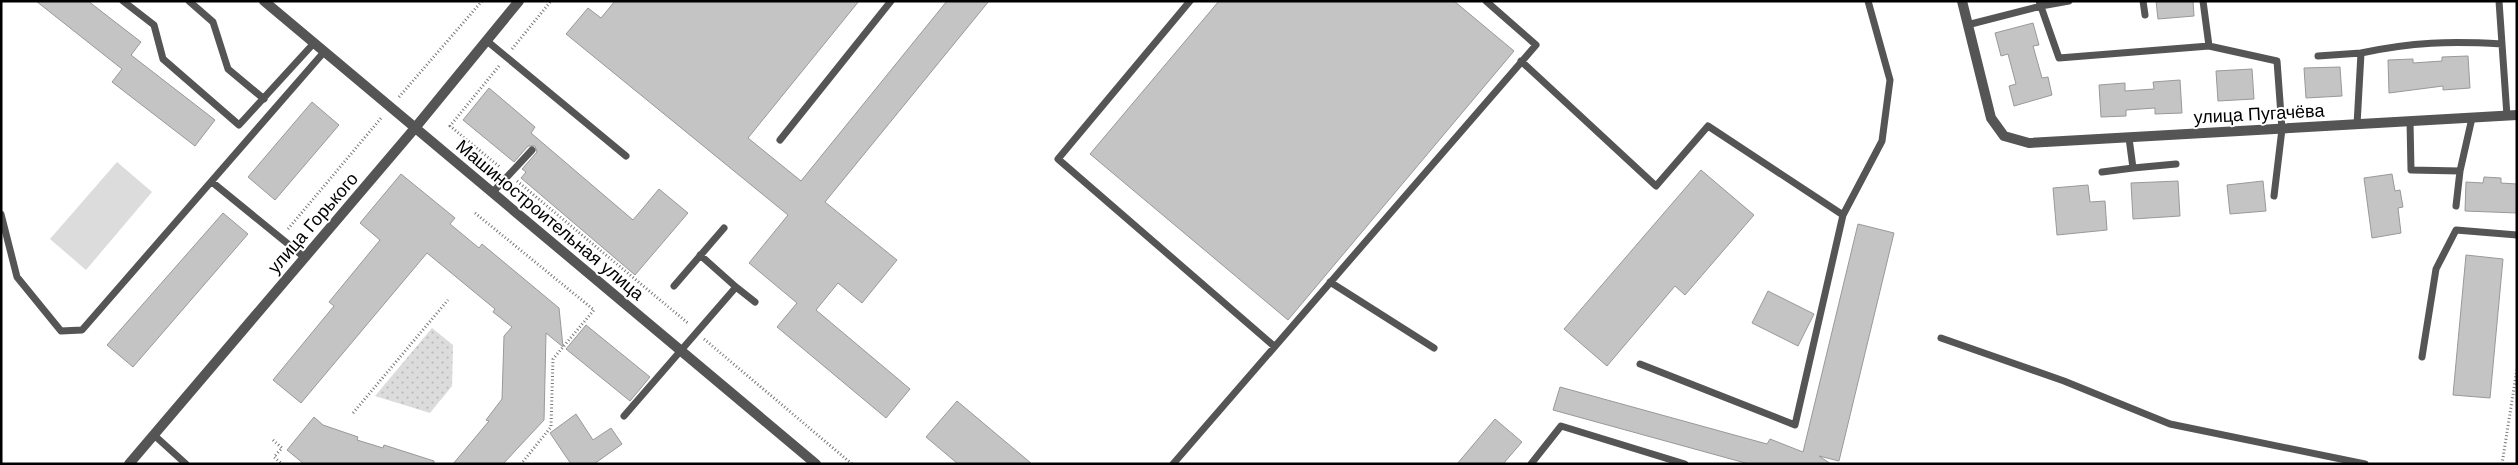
<svg xmlns="http://www.w3.org/2000/svg" width="2518" height="465" font-family="Arial,sans-serif">
<style>
.grass{fill:#dcdcdc}
.park{fill:url(#park-dots)}
.building{fill:#c4c4c4;stroke:#999}
.lines{fill:none;stroke-linecap:round;stroke-linejoin:round}
.path{stroke:#777;stroke-width:3;stroke-dasharray:1 2.5;stroke-linecap:butt}
.service{stroke:#555;stroke-width:7}
.minor{stroke:#555;stroke-width:10}
.labels{text-anchor:middle;stroke-width:4;stroke-linejoin:round;paint-order:stroke}
.street-label{font-size:18px;fill:#000;stroke:#fff}
</style>
<defs>
<pattern id="park-dots" width="8" height="8" patternUnits="userSpaceOnUse" patternTransform="scale(1.25)"><rect width="8" height="8" fill="#dcdcdc"/><path d="M2 2h.1M6 6h.1" fill="none" stroke="#bbb" stroke-width="1.8" stroke-linecap="round"/></pattern>
</defs>
<rect width="100%" height="100%" fill="#fff"/>
<!-- grass -->
<path class="grass" d="M 117,162 L 152,192 L 86,270 L 50,239 Z"/>
<!-- park -->
<path class="park" d="M 432,328 L 453,345 L 452,386 L 430,413 L 375,396 Z"/>
<!-- building -->
<path class="building" d="M 36,1 L 88,1 L 141,42 L 131,55 L 215,120 L 195,146 L 112,82 L 122,69 Z
M 615,1 L 859,1 L 748,138 L 801,181 L 947,1 L 989,1 L 825,202 L 897,260 L 862,303 L 838,283 L 816,310 L 910,389 L 886,418 L 777,327 L 797,303 L 749,263 L 788,215 L 566,34 L 588,8 L 601,18 Z
M 1219,1 L 1454,1 L 1514,51 L 1288,320 L 1090,154 Z
M 2156,1 L 2193,1 L 2194,16 L 2158,19 Z
M 2033,23 L 2039,45 L 2033,46 L 2042,78 L 2048,77 L 2052,95 L 2014,106 L 2009,86 L 2016,84 L 2008,54 L 2001,56 L 1995,33 Z
M 2468,56 L 2470,88 L 2443,90 L 2443,86 L 2389,93 L 2388,60 L 2413,59 L 2413,63 L 2442,61 L 2442,57 Z
M 2340,67 L 2342,96 L 2306,98 L 2304,68 Z
M 2252,69 L 2254,99 L 2218,101 L 2216,71 Z
M 2180,80 L 2182,113 L 2155,114 L 2155,108 L 2126,110 L 2126,116 L 2101,117 L 2099,85 L 2125,83 L 2125,91 L 2154,89 L 2153,82 Z
M 489,88 L 535,127 L 531,133 L 633,220 L 659,189 L 688,213 L 635,275 L 521,178 L 526,172 L 522,169 L 537,152 L 535,146 L 528,146 L 514,162 L 463,120 Z
M 312,102 L 339,125 L 275,200 L 248,177 Z
M 1701,170 L 1754,215 L 1685,295 L 1675,286 L 1607,366 L 1564,329 Z
M 401,174 L 455,218 L 450,224 L 479,248 L 482,244 L 559,308 L 563,347 L 546,333 L 544,420 L 503,464 L 453,464 L 489,421 L 486,420 L 502,399 L 504,336 L 512,327 L 493,312 L 495,309 L 427,253 L 301,403 L 273,380 L 334,306 L 329,302 L 380,240 L 360,223 Z
M 2392,174 L 2395,191 L 2400,190 L 2403,207 L 2398,208 L 2401,233 L 2372,238 L 2364,178 Z
M 2484,177 L 2501,178 L 2501,183 L 2517,184 L 2517,213 L 2465,211 L 2466,182 L 2483,183 Z
M 2178,181 L 2180,216 L 2133,219 L 2131,183 Z
M 2263,181 L 2266,211 L 2230,214 L 2227,185 Z
M 2088,185 L 2090,202 L 2105,201 L 2107,230 L 2057,235 L 2053,188 Z
M 223,213 L 248,234 L 133,367 L 107,345 Z
M 1858,224 L 1894,233 L 1839,461 L 1819,456 L 1831,464 L 1749,464 L 1553,410 L 1560,387 L 1767,444 L 1770,439 L 1803,452 Z
M 2466,255 L 2503,259 L 2490,398 L 2453,395 Z
M 1768,291 L 1814,314 L 1798,346 L 1752,323 Z
M 586,325 L 650,377 L 630,401 L 566,349 Z
M 957,401 L 1032,464 L 958,464 L 926,437 Z
M 576,414 L 593,440 L 611,428 L 622,444 L 594,464 L 571,464 L 550,433 Z
M 314,417 L 323,425 L 358,437 L 357,440 L 383,448 L 384,445 L 434,461 L 434,464 L 304,464 L 287,450 Z
M 1495,419 L 1522,442 L 1503,464 L 1457,464 Z"/>
<g class="lines">
<!-- path -->
<path class="path" d="M 512,49 L 551,1
M 499,66 L 450,126 L 501,168
M 399,97 L 482,1
M 517,181 L 689,324
M 475,213 L 594,310 L 553,359 L 551,427 L 521,464
M 288,229 L 382,117
M 704,339 L 852,464
M 353,413 L 448,300
M 273,440 L 282,448 L 274,457 L 282,464
M 2502,464 L 2517,369"/>
<!-- service -->
<path class="service" d="M 123,1 L 154,25 L 163,59 L 239,125 L 314,43
M 189,1 L 213,22 L 228,69 L 264,99
M 1190,1 L 1058,159 L 1274,346
M 2039,1 L 2059,58 L 2209,46
M 2143,1 L 2145,15
M 2203,1 L 2209,46 L 2277,61 L 2282,129 L 2274,196
M 2499,1 L 2507,116
M 1967,25 L 2041,6 L 2069,1
M 487,41 L 626,156
M 2318,56 L 2361,53
M 1521,61 L 1656,186 L 1708,126 L 1843,215 L 1882,141 L 1890,80 L 1868,1
M 2410,121 L 2411,170 L 2460,171 L 2472,118
M 2357,125 L 2361,53 C 2413,42 2449,41 2502,44
M 2129,138 L 2133,168 L 2176,164
M 780,140 L 891,1
M 2102,172 L 2133,168
M 212,182 L 304,257
M 492,193 L 532,150
M 2456,206 L 2460,171
M 1,214 L 17,277 L 61,331 L 82,330 L 324,52
M 700,255 L 736,287
M 1330,282 L 1434,348
M 674,286 L 724,228
M 1941,338 L 2064,381 L 2170,424 L 2365,464
M 2422,357 L 2436,269 L 2456,230 L 2517,235
M 1640,364 L 1795,425 L 1843,215
M 624,416 L 736,287 L 755,302
M 154,435 L 186,464
M 1173,464 L 1536,45 L 1486,1
M 1531,464 L 1561,426 L 1685,464"/>
<!-- minor -->
<path class="minor" d="M 264,1 L 816,464
M 1962,1 L 1991,118 L 2004,136 L 2029,143 L 2517,115
M 129,464 L 415,128 L 519,1"/>
</g>
<g class="labels">
<!-- street labels -->
<g class="street-label">
<text transform="translate(2259 114) rotate(-3)" y="6">улица Пугачёва</text>
<text transform="translate(550 220) rotate(40)" y="6">Машиностроительная улица</text>
<text transform="translate(313 223) rotate(-49)" y="6">улица Горького</text>
</g>
</g>
<!-- border -->
<rect width="2518" height="465" fill="none" stroke="#000000" stroke-width="5"/>
</svg>
